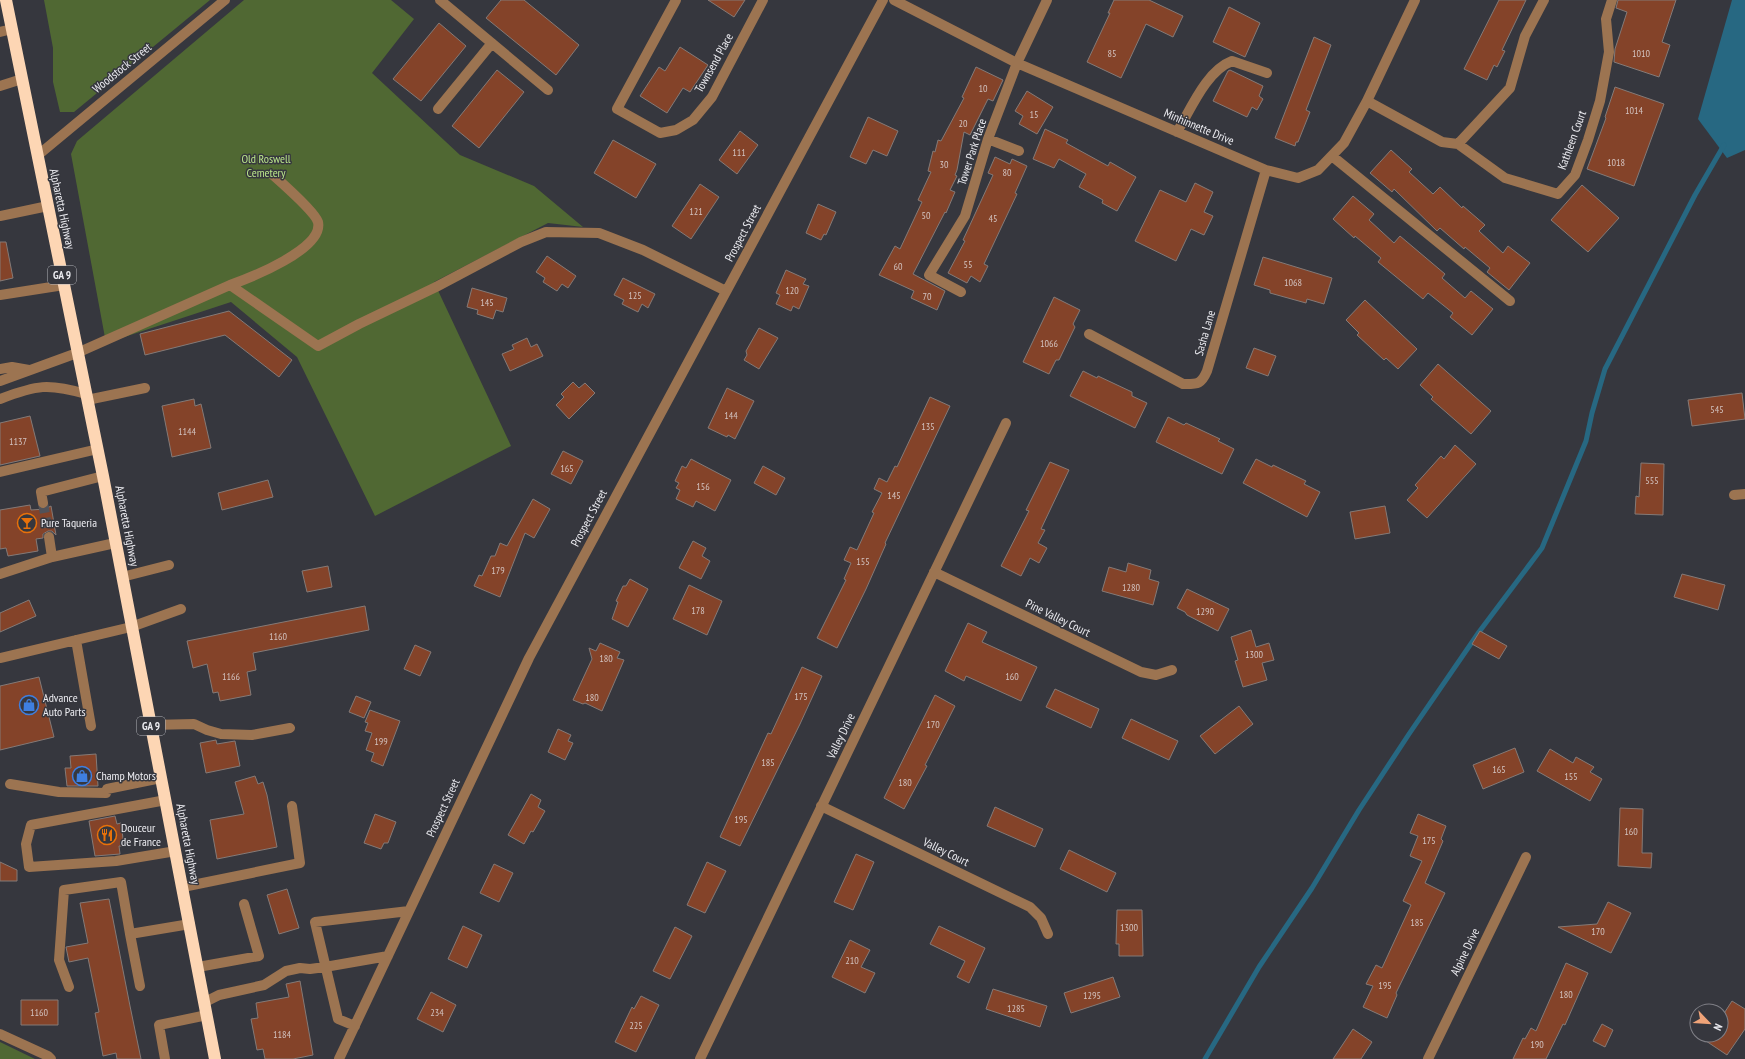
<svg xmlns="http://www.w3.org/2000/svg" width="1745" height="1059" font-family="'PT Sans Narrow',sans-serif">
<style>
.green{fill:#506833}
.water{fill:#276882}
.lines{fill:none;stroke-linecap:round;stroke-linejoin:round}
.stream{stroke:#276882;stroke-width:5}
.building{fill:#844329;stroke:#847a77}
.minor-tunnel{stroke:#515259;stroke-width:10;stroke-dasharray:10 5;stroke-linecap:butt}
.minor{stroke:#9c7451;stroke-width:10}
.highway{stroke:#fdd6b4;stroke-width:12}
.labels{text-anchor:middle;stroke-width:3;stroke-linejoin:round;paint-order:stroke}
.number-label{font-size:10px;fill:#d2c2bf}
.shield{fill:#36373e;stroke:#b5b6bb;stroke-width:1}
.shield-label{font-size:11px;font-weight:bold;fill:#ececf1}
.street-label{font-size:12px;fill:#ececf1;stroke:#36373e}
.park-label{font-size:12px;fill:#bbe68a;stroke:#36373e}
.poi-label{font-size:12px;fill:#ececf1;stroke:#36373e;text-anchor:start}
</style>
<rect width="100%" height="100%" fill="#36373e"/>
<!-- green -->
<path class="green" d="M 44,0 L 210,0 L 74,112 L 60,112 L 53,82 L 53,48 Z
M 244,0 L 391,0 L 414,19 L 372,73 L 460,155 L 534,186 L 583,227 L 548,223 L 434,282 L 511,446 L 375,516 L 297,357 L 231,302 L 106,343 L 71,154 L 77,141 Z
M 0,1042 L 35,1059 L 0,1059 Z"/>
<!-- water -->
<path class="water" d="M 1732,0 L 1745,0 L 1745,150 L 1727,158 L 1698,119 Z"/>
<g class="lines">
<!-- stream -->
<path class="stream" d="M 1205,1059 L 1259,967 L 1312,888 L 1359,810 L 1409,734 L 1479,632 L 1542,548 L 1586,441 L 1592,413 L 1605,369 L 1695,195 L 1724,145"/>
</g>
<!-- building -->
<path class="building" d="M 501,0 L 524,0 L 579,45 L 556,75 L 486,18 Z
M 708,0 L 745,0 L 734,17 Z
M 1114,0 L 1149,0 L 1183,16 L 1173,37 L 1146,24 L 1121,78 L 1087,62 L 1110,13 L 1108,13 Z
M 1499,0 L 1526,0 L 1502,50 L 1505,51 L 1497,67 L 1494,65 L 1487,80 L 1464,69 Z
M 1618,0 L 1676,0 L 1662,42 L 1670,45 L 1659,77 L 1614,62 L 1615,49 L 1627,12 L 1616,8 Z
M 1229,7 L 1260,23 L 1245,57 L 1213,42 Z
M 439,23 L 466,46 L 421,101 L 393,79 Z
M 1314,37 L 1331,45 L 1306,110 L 1310,112 L 1298,142 L 1296,142 L 1295,146 L 1275,138 Z
M 680,47 L 708,65 L 690,92 L 683,88 L 667,113 L 640,96 L 659,67 L 665,71 Z
M 976,67 L 1003,80 L 993,101 L 988,99 L 970,135 L 964,132 L 957,170 L 955,175 L 957,176 L 950,190 L 955,192 L 946,213 L 945,212 L 913,274 L 945,291 L 937,310 L 911,298 L 914,291 L 879,275 L 895,246 L 900,249 L 922,202 L 918,200 L 931,172 L 928,171 L 933,151 L 935,152 L 938,140 L 941,141 L 964,98 L 962,97 Z
M 497,70 L 524,92 L 479,148 L 452,126 Z
M 1230,70 L 1263,86 L 1259,96 L 1263,99 L 1257,110 L 1252,107 L 1247,117 L 1213,101 L 1228,71 Z
M 1615,87 L 1664,104 L 1634,186 L 1587,169 L 1606,118 L 1605,117 Z
M 1027,91 L 1053,107 L 1037,134 L 1019,124 L 1023,116 L 1015,111 Z
M 868,117 L 898,131 L 887,156 L 873,150 L 866,164 L 850,157 Z
M 1045,129 L 1068,140 L 1066,143 L 1108,166 L 1110,162 L 1136,177 L 1117,211 L 1102,203 L 1103,200 L 1079,187 L 1086,174 L 1059,159 L 1054,168 L 1033,159 Z
M 740,131 L 758,145 L 737,174 L 719,160 Z
M 613,140 L 656,164 L 636,198 L 594,173 Z
M 1391,150 L 1412,169 L 1409,172 L 1433,194 L 1440,187 L 1462,208 L 1463,206 L 1485,225 L 1479,231 L 1503,253 L 1508,246 L 1530,263 L 1509,290 L 1487,272 L 1490,268 L 1465,247 L 1464,249 L 1440,228 L 1437,231 L 1394,189 L 1392,192 L 1370,173 Z
M 995,157 L 1010,164 L 1012,159 L 1027,166 L 1015,193 L 1017,194 L 984,264 L 988,266 L 980,282 L 971,276 L 967,283 L 948,273 L 965,241 L 963,240 L 993,175 L 988,173 Z
M 1195,183 L 1213,192 L 1204,212 L 1213,216 L 1204,235 L 1191,229 L 1176,261 L 1135,241 L 1160,190 L 1186,202 Z
M 700,184 L 719,197 L 691,239 L 672,226 Z
M 1582,185 L 1619,218 L 1588,252 L 1551,220 Z
M 1353,196 L 1374,214 L 1369,220 L 1394,243 L 1400,236 L 1445,274 L 1442,278 L 1465,298 L 1471,291 L 1493,309 L 1472,335 L 1450,317 L 1453,313 L 1428,293 L 1423,299 L 1378,262 L 1381,258 L 1355,236 L 1354,238 L 1333,219 Z
M 818,204 L 836,212 L 826,235 L 824,234 L 821,240 L 806,233 Z
M 0,242 L 6,242 L 13,278 L 0,281 Z
M 547,256 L 576,276 L 568,288 L 562,284 L 557,291 L 543,282 L 545,278 L 536,272 Z
M 1263,257 L 1332,278 L 1324,304 L 1307,299 L 1306,303 L 1270,293 L 1270,290 L 1254,285 Z
M 786,270 L 806,279 L 803,284 L 809,286 L 799,309 L 793,306 L 791,311 L 776,304 L 780,295 L 776,293 Z
M 623,278 L 655,294 L 648,308 L 642,304 L 638,312 L 622,304 L 624,300 L 614,295 Z
M 472,288 L 507,298 L 503,312 L 496,310 L 493,319 L 477,314 L 478,310 L 467,307 Z
M 1054,297 L 1080,310 L 1073,324 L 1075,327 L 1059,360 L 1056,360 L 1049,374 L 1023,362 Z
M 1365,300 L 1417,349 L 1398,369 L 1386,358 L 1384,360 L 1357,335 L 1359,333 L 1346,320 Z
M 229,311 L 292,360 L 279,377 L 225,335 L 145,355 L 140,334 Z
M 759,328 L 778,338 L 759,369 L 744,360 L 747,355 L 746,351 Z
M 527,338 L 531,347 L 537,344 L 543,356 L 510,371 L 502,354 L 514,349 L 512,345 Z
M 1254,348 L 1276,356 L 1268,376 L 1246,368 Z
M 1438,364 L 1491,411 L 1471,434 L 1431,399 L 1433,397 L 1420,385 Z
M 1083,371 L 1097,378 L 1098,376 L 1132,392 L 1132,396 L 1147,403 L 1135,428 L 1070,396 Z
M 573,382 L 579,388 L 585,383 L 595,393 L 569,419 L 556,405 L 564,397 L 561,394 Z
M 727,388 L 754,401 L 735,439 L 728,435 L 727,437 L 708,428 Z
M 1742,393 L 1745,419 L 1692,426 L 1688,400 Z
M 930,397 L 950,406 L 885,543 L 886,544 L 866,589 L 837,648 L 817,638 L 846,580 L 844,579 L 851,563 L 844,560 L 850,547 L 857,550 L 874,513 L 872,512 L 882,493 L 874,489 L 879,478 L 887,482 L 895,466 L 897,467 Z
M 194,399 L 195,406 L 201,404 L 211,448 L 172,457 L 162,406 Z
M 30,416 L 40,456 L 0,465 L 0,423 Z
M 1168,417 L 1184,425 L 1186,423 L 1220,439 L 1218,441 L 1234,449 L 1222,474 L 1156,442 Z
M 1455,445 L 1476,464 L 1427,518 L 1407,500 L 1418,488 L 1415,485 L 1441,456 L 1444,459 Z
M 563,451 L 583,461 L 571,484 L 551,474 Z
M 691,459 L 731,480 L 715,511 L 696,501 L 693,507 L 676,499 L 680,490 L 676,488 L 679,483 L 675,481 L 682,466 L 686,468 Z
M 1256,459 L 1272,467 L 1273,465 L 1306,481 L 1304,484 L 1320,492 L 1307,517 L 1243,483 Z
M 1050,462 L 1069,470 L 1041,529 L 1045,530 L 1038,543 L 1047,548 L 1039,563 L 1030,558 L 1021,576 L 1001,566 L 1029,511 L 1026,510 Z
M 1641,463 L 1664,464 L 1663,515 L 1635,514 L 1636,496 L 1639,497 Z
M 763,466 L 785,478 L 776,495 L 754,483 Z
M 268,480 L 273,497 L 222,510 L 218,493 Z
M 533,499 L 550,509 L 534,538 L 525,533 L 500,597 L 474,586 L 479,575 L 482,576 L 491,556 L 495,556 L 500,543 L 507,546 Z
M 30,505 L 31,510 L 45,509 L 51,506 L 56,535 L 52,531 L 48,531 L 43,534 L 43,538 L 36,539 L 38,551 L 8,556 L 6,548 L 0,549 L 0,510 Z
M 1385,506 L 1390,533 L 1355,539 L 1350,512 Z
M 693,541 L 706,548 L 702,556 L 710,561 L 701,579 L 679,568 Z
M 1128,563 L 1151,570 L 1149,579 L 1159,582 L 1153,605 L 1102,591 L 1109,567 L 1126,572 Z
M 328,566 L 332,587 L 307,592 L 302,571 Z
M 1682,574 L 1725,585 L 1718,610 L 1674,597 Z
M 630,579 L 648,589 L 628,627 L 612,619 L 618,602 L 616,601 L 623,586 L 626,586 Z
M 689,585 L 722,601 L 707,635 L 673,619 Z
M 1187,589 L 1229,609 L 1218,631 L 1187,615 L 1185,612 L 1177,608 Z
M 29,600 L 36,616 L 0,632 L 0,613 Z
M 365,606 L 369,630 L 253,653 L 256,670 L 247,672 L 251,695 L 220,701 L 218,692 L 213,693 L 207,664 L 193,668 L 187,641 Z
M 968,623 L 987,632 L 982,642 L 1037,667 L 1021,701 L 966,676 L 964,681 L 945,671 Z
M 1251,630 L 1256,647 L 1269,643 L 1274,660 L 1262,663 L 1267,680 L 1243,687 L 1235,661 L 1238,660 L 1231,637 Z
M 1480,631 L 1507,646 L 1499,659 L 1472,644 Z
M 600,643 L 620,652 L 617,658 L 624,660 L 602,711 L 585,703 L 583,704 L 573,700 L 592,659 L 589,648 L 596,651 Z
M 415,645 L 431,652 L 420,676 L 404,669 Z
M 802,667 L 822,676 L 800,724 L 740,846 L 720,837 L 768,733 L 771,734 Z
M 39,677 L 54,737 L 0,750 L 0,686 Z
M 1055,689 L 1099,709 L 1091,728 L 1046,707 Z
M 935,695 L 955,706 L 925,765 L 927,766 L 904,809 L 884,798 Z
M 356,696 L 371,702 L 364,718 L 349,712 Z
M 1239,706 L 1253,724 L 1215,754 L 1200,736 Z
M 370,710 L 400,721 L 383,766 L 371,761 L 374,753 L 366,750 L 372,733 L 365,731 L 368,723 L 365,722 Z
M 1131,719 L 1178,741 L 1169,760 L 1122,738 Z
M 558,729 L 571,735 L 568,741 L 573,743 L 565,760 L 548,752 Z
M 216,740 L 217,744 L 235,741 L 240,766 L 206,773 L 200,743 Z
M 1515,748 L 1524,772 L 1483,789 L 1473,765 Z
M 1550,749 L 1573,763 L 1576,757 L 1594,767 L 1590,772 L 1602,779 L 1590,801 L 1537,771 Z
M 96,754 L 98,786 L 67,786 L 65,768 L 71,768 L 70,756 Z
M 255,776 L 258,784 L 263,782 L 267,795 L 277,847 L 217,859 L 210,820 L 244,814 L 235,782 Z
M 531,794 L 541,800 L 538,807 L 545,811 L 533,832 L 531,831 L 524,844 L 508,835 Z
M 995,807 L 1043,829 L 1035,847 L 987,826 Z
M 1620,808 L 1643,809 L 1642,853 L 1652,853 L 1651,868 L 1618,866 Z
M 375,814 L 396,822 L 388,843 L 384,843 L 381,849 L 364,843 Z
M 1418,814 L 1446,826 L 1441,839 L 1443,841 L 1425,883 L 1445,893 L 1396,993 L 1397,995 L 1387,1018 L 1363,1007 L 1373,986 L 1366,984 L 1376,965 L 1382,968 L 1411,905 L 1403,901 L 1422,861 L 1410,856 L 1418,836 L 1410,833 Z
M 115,816 L 117,824 L 121,823 L 124,846 L 119,846 L 120,854 L 95,856 L 89,821 Z
M 1069,850 L 1116,873 L 1107,892 L 1060,869 Z
M 856,854 L 874,862 L 853,910 L 834,902 Z
M 0,862 L 17,870 L 17,881 L 0,881 Z
M 707,862 L 726,871 L 705,913 L 687,905 Z
M 494,864 L 513,873 L 499,902 L 480,893 Z
M 287,889 L 299,928 L 279,934 L 267,895 Z
M 109,899 L 130,1006 L 141,1059 L 117,1059 L 116,1053 L 103,1056 L 95,1013 L 99,1012 L 88,958 L 69,962 L 66,947 L 88,943 L 80,903 Z
M 1608,902 L 1631,913 L 1611,953 L 1558,927 L 1597,924 Z
M 1117,910 L 1142,910 L 1143,956 L 1119,956 L 1119,944 L 1116,944 Z
M 463,926 L 482,935 L 467,968 L 448,959 Z
M 939,926 L 985,948 L 969,983 L 957,977 L 965,961 L 930,944 Z
M 675,927 L 692,936 L 670,979 L 653,971 Z
M 850,940 L 870,950 L 861,967 L 875,973 L 865,993 L 832,977 Z
M 1566,963 L 1588,973 L 1565,1025 L 1563,1024 L 1546,1059 L 1513,1059 L 1523,1038 L 1525,1039 L 1531,1028 L 1536,1031 Z
M 1113,977 L 1120,997 L 1071,1013 L 1064,993 Z
M 300,981 L 313,1055 L 293,1059 L 265,1059 L 263,1049 L 257,1050 L 251,1019 L 258,1018 L 256,1003 L 289,997 L 286,984 Z
M 993,989 L 1047,1006 L 1040,1027 L 986,1009 Z
M 431,992 L 456,1005 L 443,1032 L 417,1019 Z
M 641,996 L 659,1005 L 636,1052 L 615,1042 L 632,1007 L 634,1009 Z
M 21,1000 L 58,1000 L 58,1025 L 21,1025 Z
M 1732,1001 L 1745,1009 L 1745,1029 L 1727,1055 L 1706,1041 L 1710,1035 L 1721,1035 L 1721,1018 Z
M 1602,1024 L 1613,1030 L 1605,1047 L 1593,1041 Z
M 1353,1029 L 1372,1042 L 1361,1059 L 1333,1059 Z"/>
<g class="lines">
<!-- minor-tunnel -->
<path class="minor-tunnel" d="M 43,503 L 49,537"/>
<!-- minor -->
<path class="minor" d="M 440,0 L 548,90
M 676,0 L 617,109 L 660,133 L 676,130 L 693,120 L 712,97 L 763,0
M 894,0 L 1017,63 L 1266,170 L 1298,178 L 1318,170 L 1344,143 L 1367,101 L 1415,0
M 1544,0 L 1525,36 L 1510,88 L 1458,144 L 1505,178 L 1558,194 L 1575,175 L 1588,140 L 1600,101 L 1609,52 L 1606,19 L 1612,0
M 0,32 L 12,29
M 0,86 L 22,79
M 1367,101 L 1442,142 L 1458,144
M 438,109 L 492,43
M 1177,132 C 1191,109 1206,71 1232,61 L 1267,73
M 988,139 L 1019,151
M 37,156 L 225,0
M 1332,156 L 1510,301
M 0,216 L 48,206
M 230,285 C 250,278 324,249 318,222 C 315,212 282,183 273,175
M 961,292 L 929,275 L 965,216 L 988,139 L 1017,63 L 1047,0
M 0,295 L 64,285
M 1089,334 L 1183,384 C 1197,384 1201,385 1207,371 L 1266,170
M 0,369 L 12,367 L 29,370
M 0,381 L 77,353 L 230,285 L 318,346 L 359,324 L 436,287 L 521,242 L 546,232 L 599,233 L 643,250 L 726,291
M 0,399 C 37,385 48,383 86,394
M 87,400 L 145,388
M 0,472 L 98,449
M 1734,495 L 1745,494
M 43,503 L 41,492 L 103,476
M 49,537 L 52,557 L 115,543
M 934,572 L 1141,672 L 1156,675 L 1172,670
M 0,574 L 52,557
M 122,577 L 169,565
M 76,640 L 91,726
M 1,658 L 131,627 L 181,609
M 151,725 L 194,724 L 207,730 L 221,734 L 252,735 L 290,728
M 10,784 L 59,792 L 106,793 L 107,789 L 161,778
M 166,800 L 31,825 L 26,844 L 29,867 L 116,861 L 176,851
M 821,806 L 1030,907 L 1041,918 L 1048,934
M 183,887 L 300,863 L 292,806
M 130,934 L 140,986
M 198,967 L 259,956 L 244,904
M 69,987 L 59,960 L 64,890 L 121,882 L 130,934 L 190,924
M 205,1002 L 219,995 L 264,985 L 286,971 L 300,968 L 310,969 L 325,967 L 388,956
M 355,1026 L 338,1019 L 315,922 L 409,911
M 0,1034 L 48,1056 L 51,1059
M 165,1059 L 159,1025 L 207,1015
M 339,1059 L 529,658 L 883,0
M 700,1059 L 1006,423
M 1428,1059 L 1526,857"/>
<!-- highway -->
<path class="highway" d="M 6,0 L 103,476 L 215,1059"/>
</g>
<!-- icons -->
<defs>
<g id="bar-ring" transform="scale(1)"><circle r="9.5" fill="#36373e" stroke="#e8710a" stroke-width="1.5"/><path d="M-6-5H6L.8 .8V4.5H3.5V6h-7V4.5H-.8V.8Z" fill="#e8710a"/></g>
<g id="shop-ring" transform="scale(1)"><circle r="9.5" fill="#36373e" stroke="#3f7fe0" stroke-width="1.5"/><path d="M-5-2.5h2.3a2.7 3.5 0 0 1 5.4 0H5L5.5 6h-11ZM-1.5-2.5h3a1.5 2.3 0 0 0-3 0Z" fill="#3f7fe0"/></g>
<g id="restaurant-ring" transform="scale(1)"><circle r="9.5" fill="#36373e" stroke="#e8710a" stroke-width="1.5"/><path d="M-5-6h1v4h1v-4h1v4h1v-4h1v5L-1.5 .5V6h-2V.5L-5-1ZM5-6V6H3V1.5H1.5Q1.5-4 5-6Z" fill="#e8710a"/></g>
</defs>
<g fill-rule="evenodd">
<use href="#bar-ring" x="27" y="523"/>
<use href="#shop-ring" x="29" y="705"/>
<use href="#shop-ring" x="82" y="776"/>
<use href="#restaurant-ring" x="107" y="835"/>
</g>
<g class="labels">
<!-- number labels -->
<g class="number-label">
<text x="1112" y="57">85</text>
<text x="1641" y="57">1010</text>
<text x="983" y="92">10</text>
<text x="1634" y="114">1014</text>
<text x="1034" y="118">15</text>
<text x="963" y="127">20</text>
<text x="739" y="156">111</text>
<text x="1616" y="166">1018</text>
<text x="944" y="168">30</text>
<text x="1007" y="176">80</text>
<text x="696" y="215">121</text>
<text x="926" y="219">50</text>
<text x="993" y="222">45</text>
<text x="968" y="268">55</text>
<text x="898" y="270">60</text>
<text x="1293" y="286">1068</text>
<text x="792" y="294">120</text>
<text x="635" y="299">125</text>
<text x="927" y="300">70</text>
<text x="487" y="306">145</text>
<text x="1049" y="347">1066</text>
<text x="1717" y="413">545</text>
<text x="731" y="419">144</text>
<text x="928" y="430">135</text>
<text x="187" y="435">1144</text>
<text x="18" y="445">1137</text>
<text x="567" y="472">165</text>
<text x="1652" y="484">555</text>
<text x="703" y="490">156</text>
<text x="894" y="499">145</text>
<text x="863" y="565">155</text>
<text x="498" y="574">179</text>
<text x="1131" y="591">1280</text>
<text x="698" y="614">178</text>
<text x="1205" y="615">1290</text>
<text x="278" y="640">1160</text>
<text x="1254" y="658">1300</text>
<text x="606" y="662">180</text>
<text x="231" y="680">1166</text>
<text x="1012" y="680">160</text>
<text x="801" y="700">175</text>
<text x="592" y="701">180</text>
<text x="933" y="728">170</text>
<text x="381" y="745">199</text>
<text x="768" y="766">185</text>
<text x="1499" y="773">165</text>
<text x="1571" y="780">155</text>
<text x="905" y="786">180</text>
<text x="741" y="823">195</text>
<text x="1631" y="835">160</text>
<text x="1429" y="844">175</text>
<text x="1417" y="926">185</text>
<text x="1129" y="931">1300</text>
<text x="1598" y="935">170</text>
<text x="852" y="964">210</text>
<text x="1385" y="989">195</text>
<text x="1566" y="998">180</text>
<text x="1092" y="999">1295</text>
<text x="1016" y="1012">1285</text>
<text x="39" y="1016">1160</text>
<text x="437" y="1016">234</text>
<text x="636" y="1029">225</text>
<text x="282" y="1038">1184</text>
<text x="1537" y="1048">190</text>
</g>
<!-- shield labels -->
<g class="shield">
<rect x="48" y="266" width="28" height="18" rx="3"/>
<rect x="137" y="717" width="28" height="18" rx="3"/>
</g>
<g class="shield-label">
<text x="62" y="279">GA 9</text>
<text x="151" y="730">GA 9</text>
</g>
<!-- street labels -->
<g class="street-label">
<text transform="translate(714 63) rotate(-61)" y="4">Townsend Place</text>
<text transform="translate(122 68) rotate(-39)" y="4">Woodstock Street</text>
<text transform="translate(1199 127) rotate(23)" y="4">Minhinnette Drive</text>
<text transform="translate(1572 140) rotate(-70)" y="4">Kathleen Court</text>
<text transform="translate(972 152) rotate(-72)" y="4">Tower Park Place</text>
<text transform="translate(62 209) rotate(78)" y="4">Alpharetta Highway</text>
<text transform="translate(743 233) rotate(-62)" y="4">Prospect Street</text>
<text transform="translate(1205 333) rotate(-74)" y="4">Sasha Lane</text>
<text transform="translate(589 518) rotate(-62)" y="4">Prospect Street</text>
<text transform="translate(127 526) rotate(79)" y="4">Alpharetta Highway</text>
<text transform="translate(1058 618) rotate(26)" y="4">Pine Valley Court</text>
<text transform="translate(841 736) rotate(-64)" y="4">Valley Drive</text>
<text transform="translate(443 808) rotate(-65)" y="4">Prospect Street</text>
<text transform="translate(188 844) rotate(79)" y="4">Alpharetta Highway</text>
<text transform="translate(946 852) rotate(26)" y="4">Valley Court</text>
<text transform="translate(1465 952) rotate(-64)" y="4">Alpine Drive</text>
</g>
<!-- park labels -->
<g class="park-label">
<text x="266" y="163">Old Roswell<tspan x="266" dy="14">Cemetery</tspan></text>
</g>
<!-- poi labels -->
<g class="poi-label">
<text x="41" y="527">Pure Taqueria</text>
<text x="43" y="702">Advance<tspan x="43" dy="14">Auto Parts</tspan></text>
<text x="96" y="780">Champ Motors</text>
<text x="121" y="832">Douceur<tspan x="121" dy="14">de France</tspan></text>
</g>
</g>
<!-- north arrow -->
<g transform="translate(1709 1023) rotate(115)"><circle r="19" fill="#36373e" stroke="#7f7f86"/>
<path d="M0-3L7 15L0 10L-7 15Z" fill="#efa378"/>
<text y="-6" font-size="11" font-weight="bold" text-anchor="middle" fill="#ececf1">N</text>
</g>
</svg>
